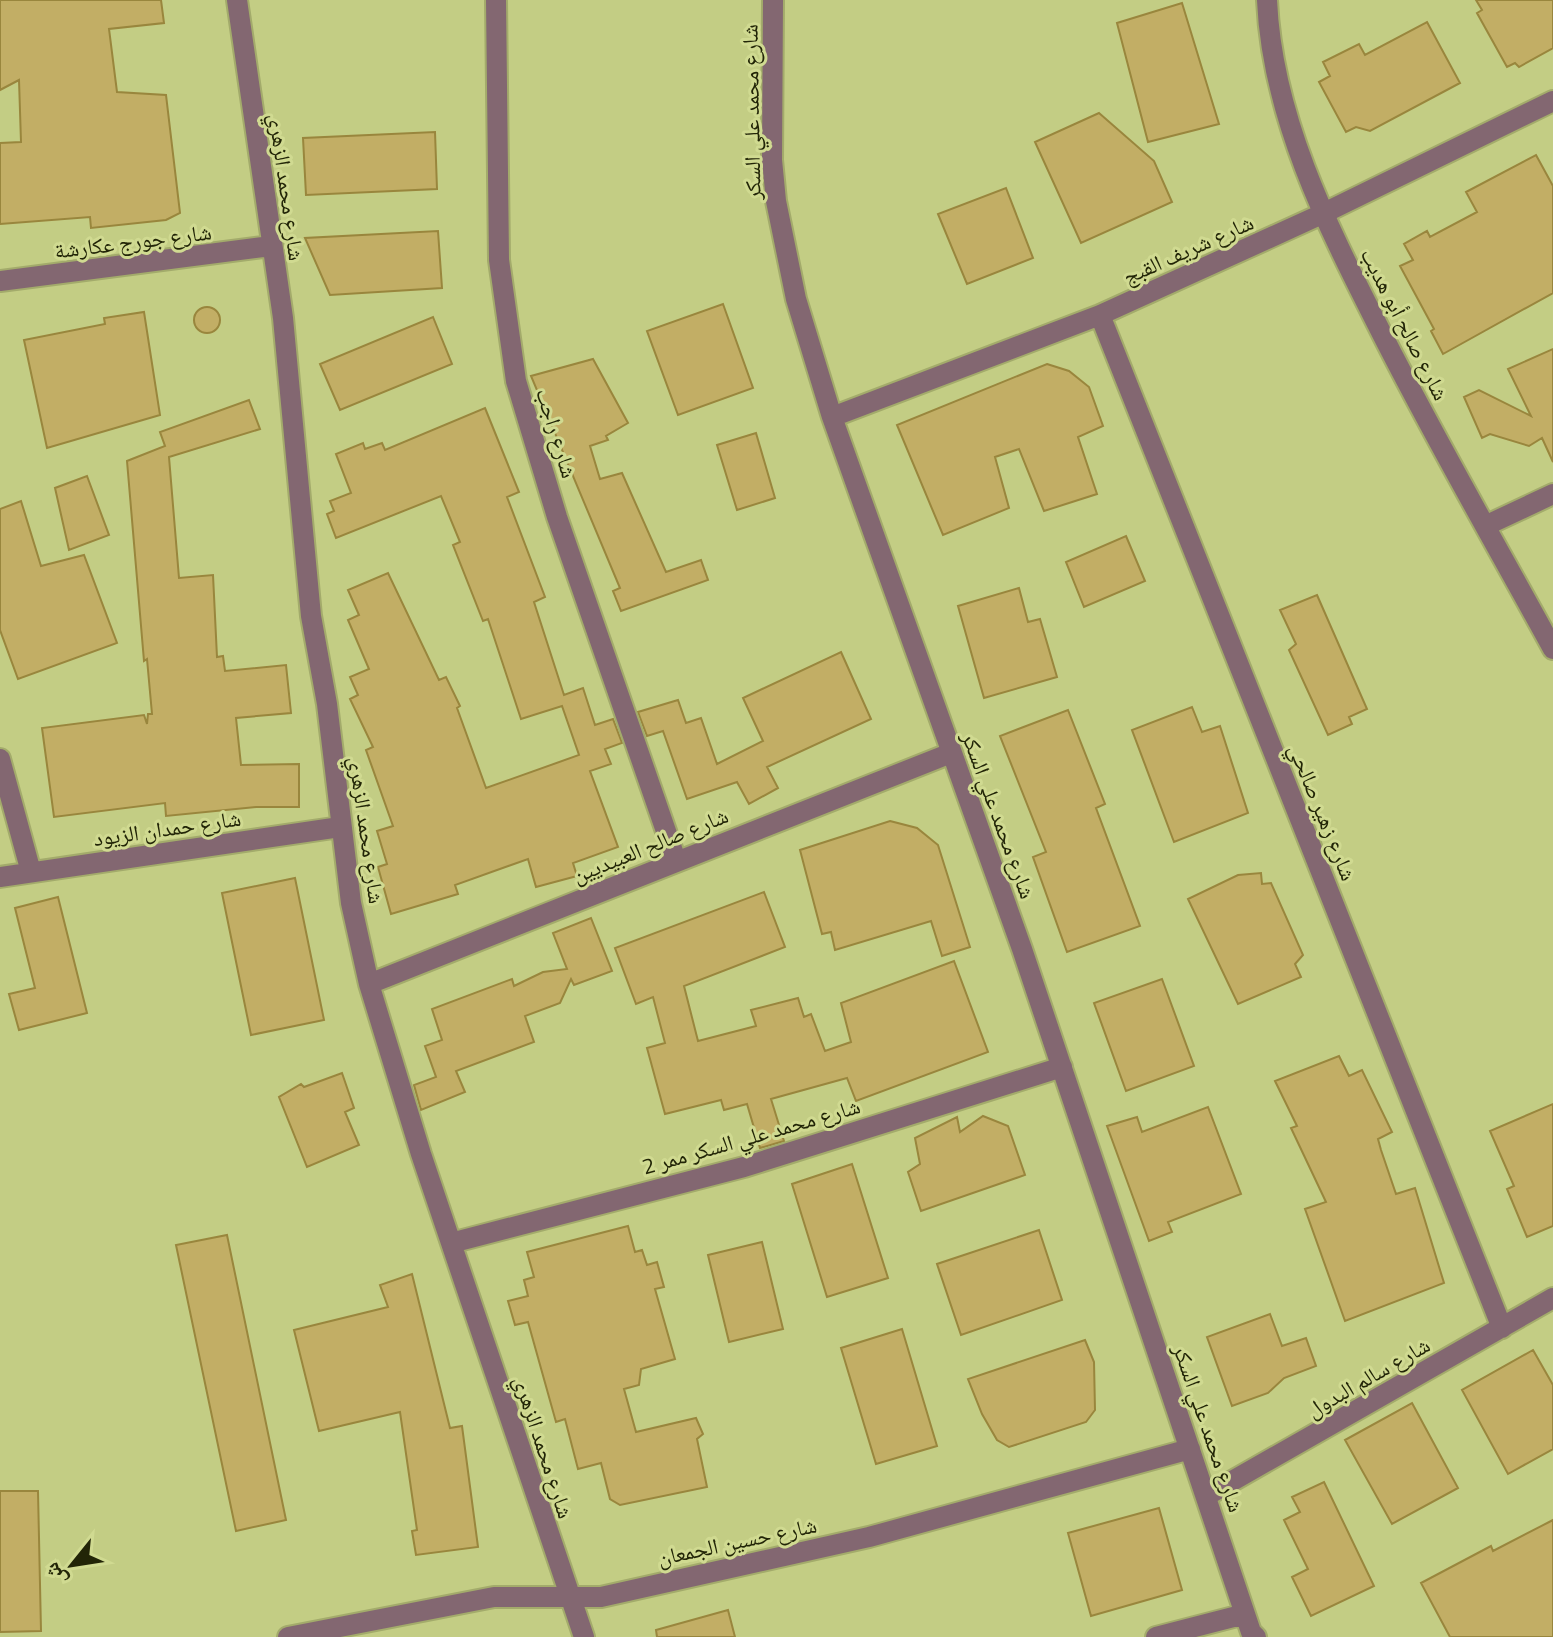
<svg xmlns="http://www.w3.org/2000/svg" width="1553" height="1637" font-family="'Titillium Web','Noto Naskh Arabic',sans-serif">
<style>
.building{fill:#c2ae65;stroke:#99863d;stroke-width:2}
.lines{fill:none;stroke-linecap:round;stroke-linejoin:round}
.minor-casing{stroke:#a3ab6b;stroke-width:24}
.minor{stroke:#836771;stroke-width:20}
.labels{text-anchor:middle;stroke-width:6;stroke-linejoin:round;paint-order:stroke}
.street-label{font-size:22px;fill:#222507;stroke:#d0da91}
</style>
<rect width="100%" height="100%" fill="#c3cd84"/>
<!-- building -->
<path class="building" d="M 0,0 L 161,0 L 164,23 L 109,29 L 117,92 L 166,95 L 180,213 L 166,220 L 91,228 L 90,217 L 0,224 L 0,143 L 21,142 L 19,80 L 0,90 Z
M 1476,0 L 1553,0 L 1553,48 L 1519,67 L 1515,63 L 1507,67 L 1477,13 L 1482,10 Z
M 1182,3 L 1219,124 L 1148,142 L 1117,23 Z
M 1427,22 L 1460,83 L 1370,131 L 1356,127 L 1346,132 L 1319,82 L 1330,76 L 1323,62 L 1359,44 L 1365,55 Z
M 1099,113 L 1154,161 L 1172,202 L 1081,243 L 1035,142 Z
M 435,132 L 437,189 L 306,195 L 303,138 Z
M 1536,155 L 1553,186 L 1553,293 L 1443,354 L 1431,331 L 1434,329 L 1400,266 L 1413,260 L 1404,244 L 1427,231 L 1430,237 L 1477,212 L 1466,192 Z
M 1006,188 L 1033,258 L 967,284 L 938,214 Z
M 438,231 L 442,288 L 330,295 L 305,238 Z
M 723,304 L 753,388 L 678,415 L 647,331 Z
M194 320a13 13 0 1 1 26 0a13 13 0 1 1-26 0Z
M 144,312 L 160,415 L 47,448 L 24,340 L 105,324 L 104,318 Z
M 433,317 L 452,364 L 340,410 L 320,364 Z
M 1553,349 L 1553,462 L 1542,438 L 1529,446 L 1490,434 L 1482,438 L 1464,397 L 1479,390 L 1531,416 L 1508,369 Z
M 593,359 L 628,423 L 606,436 L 608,440 L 590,446 L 600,479 L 622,473 L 666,572 L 701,560 L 708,580 L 621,611 L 613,591 L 620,588 L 531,376 Z
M 1047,364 L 1069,371 L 1089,387 L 1103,426 L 1078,437 L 1097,494 L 1044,511 L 1019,449 L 995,457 L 1009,508 L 943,535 L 897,425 Z
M 249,400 L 260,429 L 169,457 L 179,578 L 213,575 L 217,657 L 223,656 L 225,671 L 286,665 L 291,713 L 236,718 L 241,765 L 299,764 L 299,807 L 256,807 L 166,816 L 165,803 L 54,817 L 42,728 L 144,715 L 147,724 L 148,714 L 152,714 L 147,659 L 144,661 L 127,461 L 165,446 L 160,432 Z
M 485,408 L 519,492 L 507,497 L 545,597 L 534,602 L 564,695 L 583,688 L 595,725 L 613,719 L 622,743 L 605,749 L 611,764 L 590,771 L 618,847 L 573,863 L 577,876 L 536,887 L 528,859 L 455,885 L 458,894 L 391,914 L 378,867 L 387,864 L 377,831 L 393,826 L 366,750 L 373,747 L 350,699 L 358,695 L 350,677 L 369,669 L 348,620 L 359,615 L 348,590 L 388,573 L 439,680 L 446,677 L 460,706 L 457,708 L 486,788 L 579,755 L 562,706 L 521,719 L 488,619 L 483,621 L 453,545 L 460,542 L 441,496 L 336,538 L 327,514 L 334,511 L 330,501 L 351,493 L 336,454 L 363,443 L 365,449 L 382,443 L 385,450 Z
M 756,433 L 775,498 L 737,510 L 717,445 Z
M 87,476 L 109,535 L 69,550 L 55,488 Z
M 21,501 L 41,566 L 84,555 L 117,643 L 18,679 L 0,630 L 0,509 Z
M 1126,536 L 1145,581 L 1084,607 L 1066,562 Z
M 1019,588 L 1028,622 L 1040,619 L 1057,677 L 984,698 L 958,606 Z
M 1317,595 L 1367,709 L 1349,717 L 1352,724 L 1328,735 L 1289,650 L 1296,644 L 1280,610 Z
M 841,652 L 871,719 L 767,767 L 778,788 L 749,804 L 737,782 L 687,799 L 663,731 L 647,736 L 638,712 L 678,700 L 686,723 L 701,718 L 717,764 L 763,741 L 743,698 Z
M 1192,707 L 1202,732 L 1220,726 L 1248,813 L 1174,842 L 1132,730 Z
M 1068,710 L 1105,804 L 1096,808 L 1140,926 L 1067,952 L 1033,857 L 1046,852 L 1000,736 Z
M 890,821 L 917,828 L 938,845 L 970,947 L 942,956 L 931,921 L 835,950 L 831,932 L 822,934 L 800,850 Z
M 1261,873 L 1262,884 L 1271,883 L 1303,955 L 1295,964 L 1301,977 L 1238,1004 L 1188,899 L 1238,875 Z
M 295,878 L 324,1020 L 251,1035 L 222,893 Z
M 764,892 L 785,947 L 684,986 L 698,1041 L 756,1026 L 751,1010 L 798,998 L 804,1017 L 811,1014 L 825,1051 L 851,1042 L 841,1003 L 954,961 L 988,1052 L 856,1101 L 847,1078 L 771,1099 L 784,1141 L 760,1148 L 747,1104 L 724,1110 L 721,1100 L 665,1114 L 647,1048 L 665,1043 L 653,997 L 636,1004 L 615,948 Z
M 58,897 L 87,1013 L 19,1030 L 9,994 L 35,988 L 15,908 Z
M 591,918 L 612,971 L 574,985 L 571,979 L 560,1003 L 525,1016 L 534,1042 L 456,1071 L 465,1092 L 421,1110 L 414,1085 L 436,1077 L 425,1046 L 442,1040 L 432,1009 L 512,979 L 514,986 L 543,972 L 567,969 L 553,933 Z
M 1162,979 L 1194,1066 L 1126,1091 L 1094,1003 Z
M 1339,1056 L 1349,1076 L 1362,1070 L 1392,1132 L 1378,1139 L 1381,1150 L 1396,1194 L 1415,1188 L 1444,1283 L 1345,1321 L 1305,1209 L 1326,1202 L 1291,1128 L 1297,1126 L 1275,1081 Z
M 342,1073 L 354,1108 L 345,1112 L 359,1145 L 307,1167 L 279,1097 L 301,1084 L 304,1087 Z
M 1553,1104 L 1553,1226 L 1527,1237 L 1507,1189 L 1514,1186 L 1490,1131 Z
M 1208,1107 L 1241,1194 L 1168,1222 L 1172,1232 L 1149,1241 L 1107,1126 L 1137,1117 L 1142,1132 Z
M 983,1116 L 1008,1126 L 1025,1175 L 921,1211 L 908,1172 L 920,1164 L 915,1138 L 957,1117 L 960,1132 Z
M 852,1164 L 888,1278 L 827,1297 L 792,1184 Z
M 628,1226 L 635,1252 L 642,1250 L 647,1265 L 657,1262 L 664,1287 L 655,1289 L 675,1359 L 641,1369 L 639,1385 L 624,1389 L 636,1432 L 696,1418 L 703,1434 L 697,1439 L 707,1487 L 620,1505 L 610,1499 L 601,1463 L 578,1469 L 565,1419 L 556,1422 L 528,1322 L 515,1325 L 508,1301 L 528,1296 L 524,1280 L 534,1277 L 527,1252 Z
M 1039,1230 L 1062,1300 L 961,1335 L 937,1264 Z
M 227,1235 L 286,1520 L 236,1531 L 176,1245 Z
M 762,1242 L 783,1329 L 729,1342 L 708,1255 Z
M 412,1274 L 450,1428 L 462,1426 L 478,1547 L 416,1555 L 412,1531 L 417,1530 L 400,1412 L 319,1431 L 294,1330 L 388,1307 L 380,1285 Z
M 1270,1314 L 1282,1346 L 1306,1338 L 1316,1366 L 1284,1378 L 1268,1393 L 1232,1406 L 1207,1337 Z
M 902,1329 L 937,1446 L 876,1464 L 841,1348 Z
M 1085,1340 L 1094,1362 L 1095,1410 L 1086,1422 L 1009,1447 L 997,1440 L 982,1414 L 968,1379 Z
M 1533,1350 L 1553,1385 L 1553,1449 L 1508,1474 L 1462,1390 Z
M 1412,1403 L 1458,1488 L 1392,1524 L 1345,1440 Z
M 1324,1482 L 1374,1586 L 1311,1616 L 1292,1577 L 1308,1569 L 1284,1520 L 1300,1512 L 1292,1497 Z
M 0,1491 L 38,1491 L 41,1631 L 0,1632 Z
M 1159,1508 L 1182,1590 L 1091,1616 L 1068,1533 Z
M 1553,1520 L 1553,1637 L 1450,1637 L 1421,1583 L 1491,1546 L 1493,1551 Z
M 728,1610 L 735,1637 L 657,1637 L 656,1630 Z"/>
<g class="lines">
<!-- minor casing -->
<g class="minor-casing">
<path id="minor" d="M 237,0 L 283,318 L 311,616 L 327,704 L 351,903 L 369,984 L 421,1154 L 584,1637
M 496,0 L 499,260 L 516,381 L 557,517 L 676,860
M 773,0 L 772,160 L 776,201 L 796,299 L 832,417 L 1022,949 L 1251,1632 L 1256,1637
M 1267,0 C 1272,116 1326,223 1377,324 C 1432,434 1494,541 1553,649
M 0,281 L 271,246
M 1100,315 L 1502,1328
M 832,417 L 1100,315 L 1322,214 L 1553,101
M 1485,526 L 1553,494
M 0,759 L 31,872
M 0,877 L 340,827
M 369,984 L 951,753
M 451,1243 L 744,1167 L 1062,1067
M 1206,1496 L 1553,1298
M 288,1637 L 494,1597 L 601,1597 L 869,1537 L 1190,1449
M 1156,1637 L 1245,1614"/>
</g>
<!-- minor -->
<use href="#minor" class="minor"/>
</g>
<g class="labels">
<!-- street labels -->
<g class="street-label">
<text transform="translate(751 112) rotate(-91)" y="8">شارع محمد علي السكر</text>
<text transform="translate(287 187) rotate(82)" y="8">شارع محمد الزهري</text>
<text transform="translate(133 241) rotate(-7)" y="8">شارع جورج عكارشة</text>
<text transform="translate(1188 249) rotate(-24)" y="8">شارع شريف القبج</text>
<text transform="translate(1405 324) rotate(63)" y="8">شارع صالح أبو هديب</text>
<text transform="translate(557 433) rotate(73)" y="8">شارع راجب</text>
<text transform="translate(1323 812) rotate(68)" y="8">شارع زهير صالحي</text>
<text transform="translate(999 815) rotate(70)" y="8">شارع محمد علي السكر</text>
<text transform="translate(167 828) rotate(-8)" y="8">شارع حمدان الزيود</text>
<text transform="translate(367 830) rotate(82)" y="8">شارع محمد الزهري</text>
<text transform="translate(650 845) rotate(-22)" y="8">شارع صالح العبيديين</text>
<text transform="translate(751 1136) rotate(-16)" y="8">شارع محمد علي السكر ممر 2</text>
<text transform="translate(1368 1377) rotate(-30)" y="8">شارع سالم البدول</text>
<text transform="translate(1209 1428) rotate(71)" y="8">شارع محمد علي السكر</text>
<text transform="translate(544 1447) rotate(72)" y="8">شارع محمد الزهري</text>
<text transform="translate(737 1541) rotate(-12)" y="8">شارع حسين الجمعان</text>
</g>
</g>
<!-- north arrow -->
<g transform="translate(72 1565) rotate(240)" stroke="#d0da91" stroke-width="6" paint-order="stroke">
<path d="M0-6L14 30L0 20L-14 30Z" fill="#222507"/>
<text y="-12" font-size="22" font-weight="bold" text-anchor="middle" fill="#222507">ش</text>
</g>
</svg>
